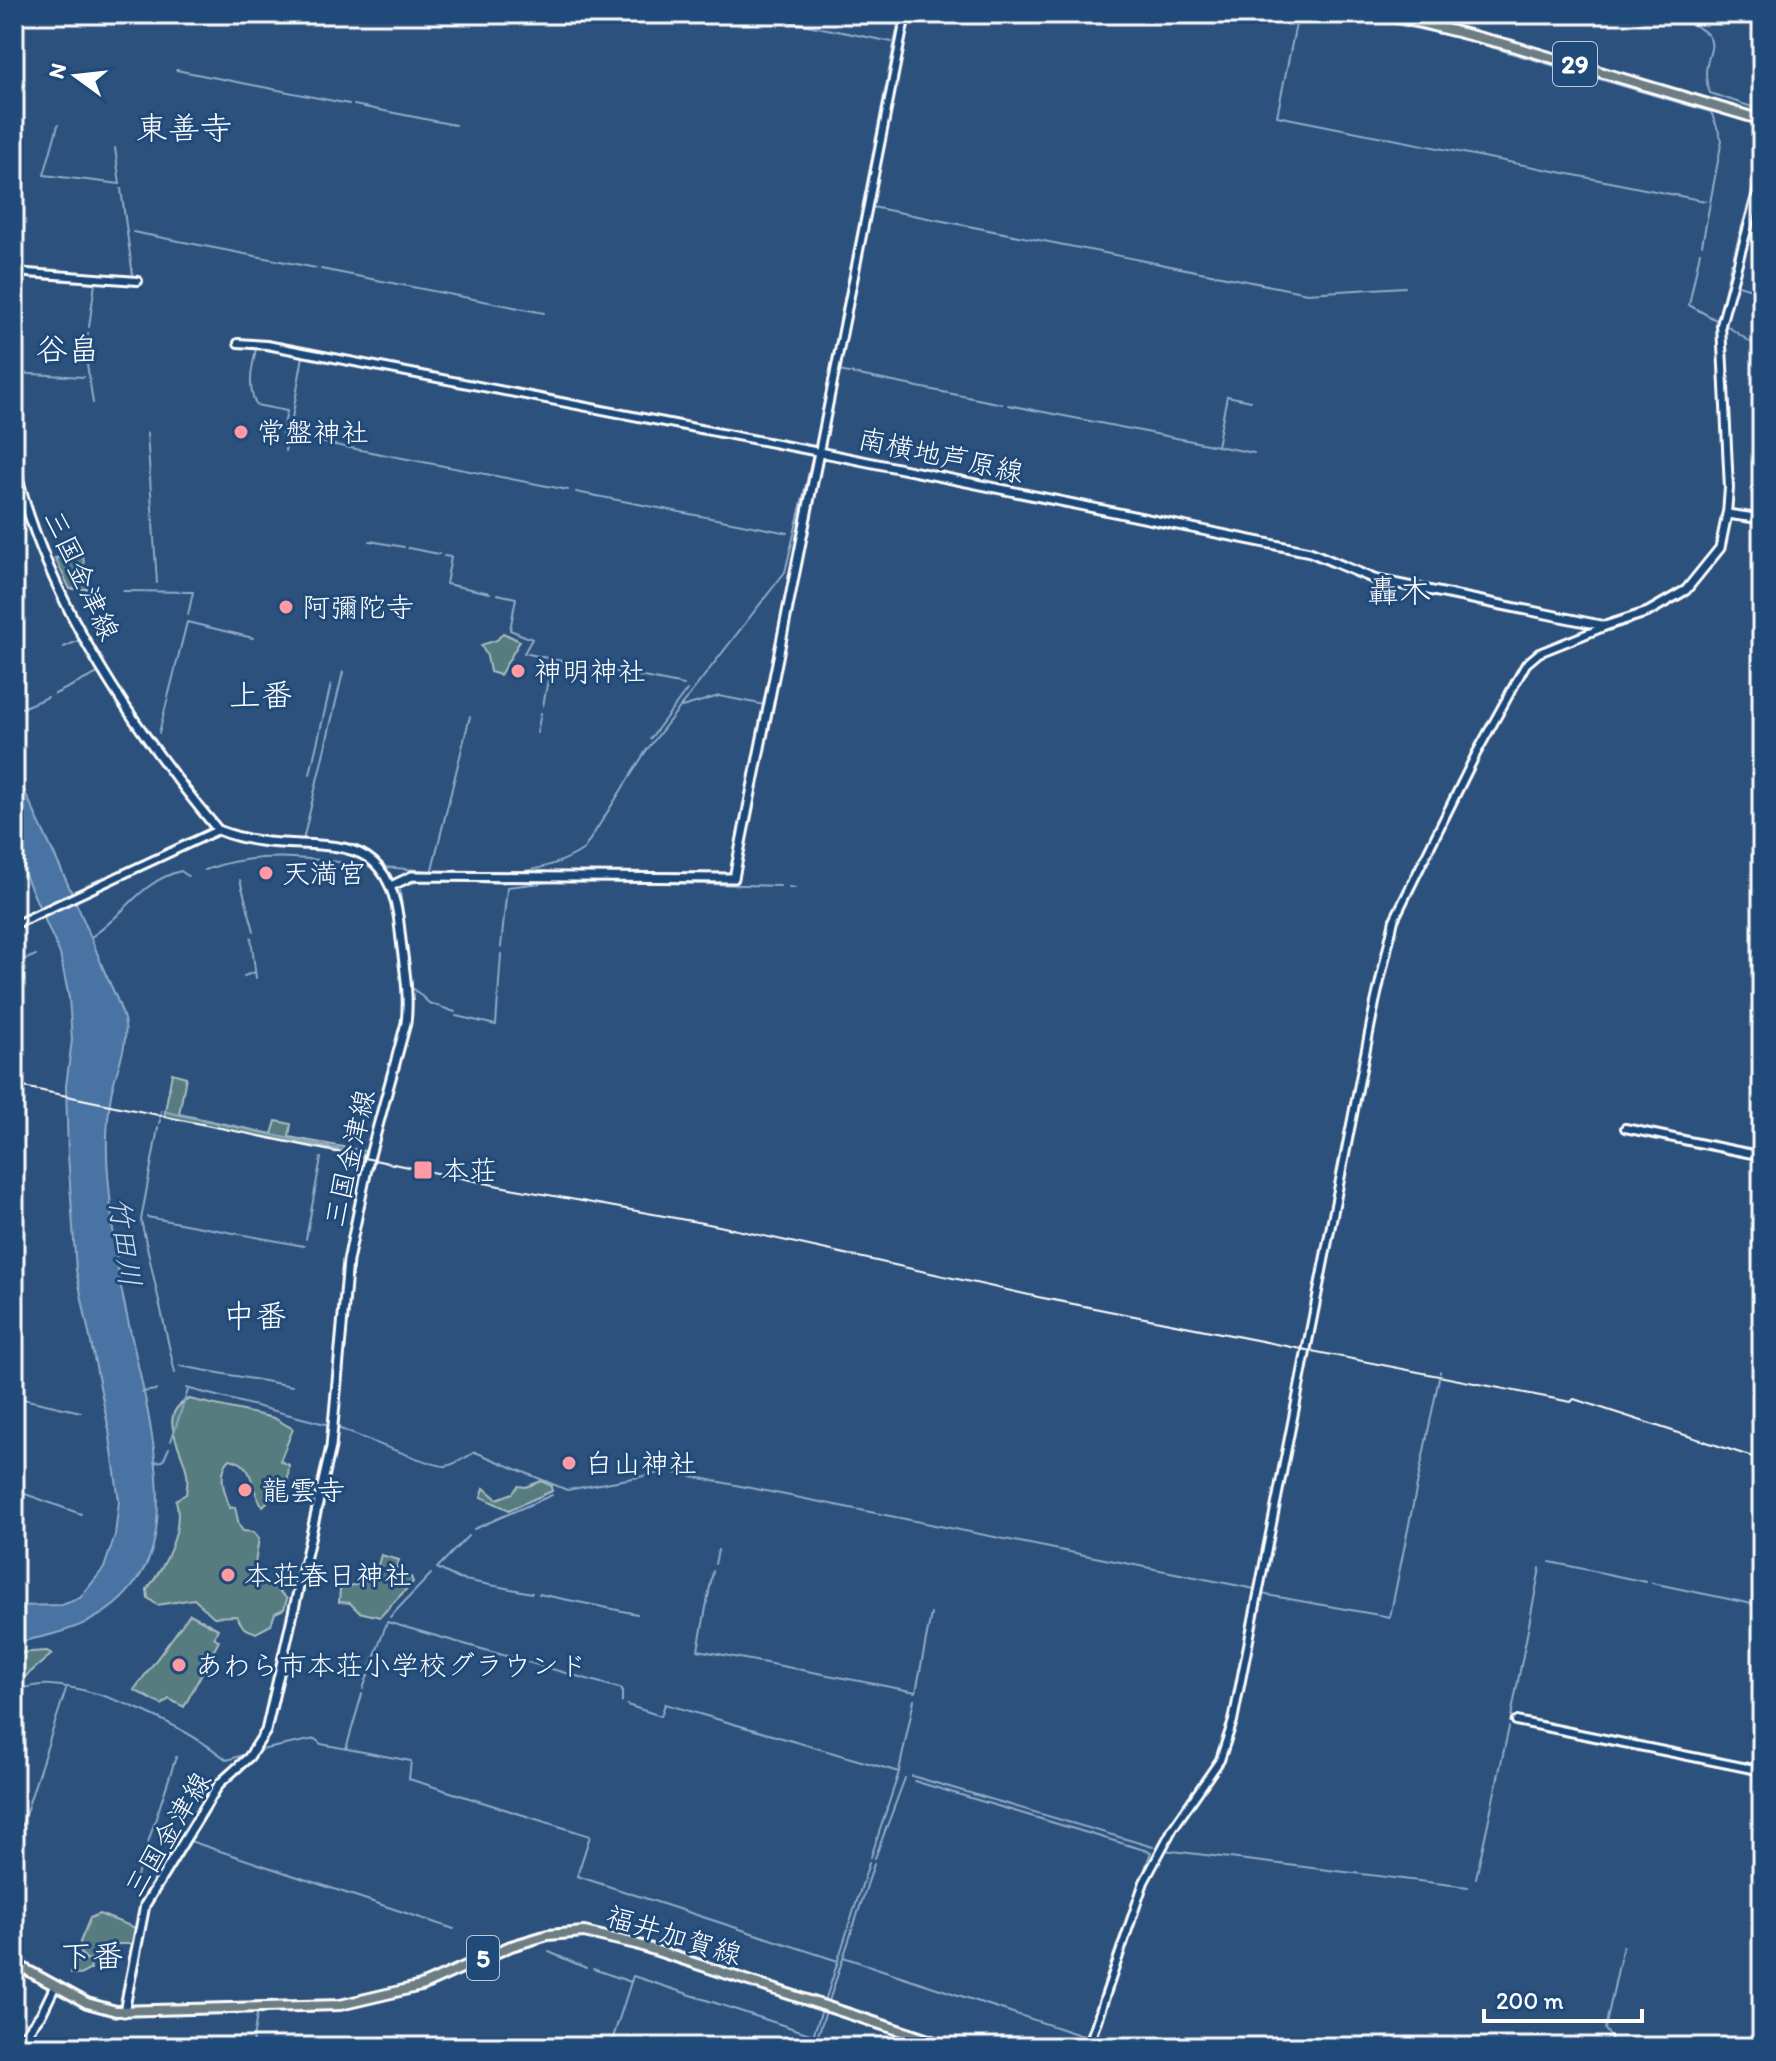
<svg xmlns="http://www.w3.org/2000/svg" width="1776" height="2061" font-family="Itim,'Klee One',sans-serif">
<style>
.green{fill:#577b80;stroke:#abbdc0;stroke-width:2}
.water{fill:#4873a3;stroke:#91abc8;stroke-width:2}
.lines{fill:none;stroke-linecap:round;stroke-linejoin:round}
.stream{stroke:#91abc8;stroke-width:2}
.tertiary-casing{stroke:#fff;stroke-width:12}
.secondary-casing{stroke:#fff;stroke-width:13}
.primary-casing{stroke:#fff;stroke-width:14}
.tertiary{stroke:#1f4a7a;stroke-width:6}
.secondary{stroke:#1f4a7a;stroke-width:7}
.primary{stroke:#6c7e84;stroke-width:8}
.rail{stroke:#fff;stroke-width:2}
.poi-dot{fill:#ff9aa2;stroke:#1f4a7a;stroke-width:3}
.labels{text-anchor:middle;stroke-width:6;stroke-linejoin:round;paint-order:stroke}
.shield{fill:#1f4a7a;stroke:#bcc9d7;stroke-width:2}
.shield-label{font-size:26px;font-weight:bold;fill:#fff}
.poi-label{font-size:28px;fill:#fff;stroke:#1f4a7a;text-anchor:start}
.street-label{font-size:28px;fill:#fff;stroke:#1f4a7a}
.water-label{font-size:30px;font-style:italic;fill:#d1dce8;stroke:#1f4a7a}
.quarter-label{font-size:32px;fill:#fff;stroke:#1f4a7a}
</style>
<rect width="100%" height="100%" fill="#2c517c"/>
<filter id="ink" filterUnits="userSpaceOnUse"><feTurbulence type="fractalNoise" baseFrequency=".0125" numOctaves="2"/><feDisplacementMap in="SourceGraphic" scale="16" xChannelSelector="R" yChannelSelector="G"/><feConvolveMatrix kernelMatrix="1 2 1 2 8 2 1 2 1" color-interpolation-filters="sRGB"/></filter>
<g filter="url(#ink)">
<!-- green -->
<path class="green" d="M 83,556 L 87,589 L 70,589 L 55,558 Z
M 503,633 L 520,641 L 500,675 L 490,672 L 487,656 L 481,645 L 497,640 Z
M 172,1073 L 186,1077 L 179,1114 L 272,1134 L 276,1121 L 291,1124 L 289,1137 L 365,1151 L 364,1156 L 164,1117 Z
M 189,1399 L 274,1418 L 293,1429 L 280,1461 L 289,1465 L 287,1489 L 277,1492 L 263,1506 C 248,1490 258,1465 230,1459 C 217,1472 224,1492 230,1508 L 235,1507 L 239,1525 L 243,1531 L 254,1532 L 259,1538 L 253,1577 L 275,1587 L 287,1599 L 284,1609 L 275,1613 L 271,1625 L 256,1633 L 244,1628 L 236,1616 L 214,1617 L 194,1599 L 157,1605 L 148,1598 L 147,1589 C 165,1567 184,1530 176,1500 L 186,1494 C 187,1488 188,1480 187,1474 C 184,1449 154,1415 189,1399 Z
M 541,1481 L 552,1486 L 552,1491 L 509,1510 L 481,1497 L 484,1488 L 497,1499 L 513,1493 L 518,1486 L 526,1487 Z
M 381,1555 L 399,1560 L 395,1574 L 411,1577 L 413,1582 L 380,1617 L 359,1612 L 350,1603 L 339,1602 L 340,1588 L 363,1583 L 376,1572 Z
M 190,1614 L 218,1629 L 214,1637 L 219,1641 L 184,1707 L 169,1699 L 162,1705 L 134,1690 Z
M 47,1651 L 52,1654 L 14,1686 L 14,1653 Z
M 99,1914 L 136,1928 L 132,1944 L 103,1944 L 100,1950 L 113,1955 L 116,1964 L 90,1959 L 91,1969 L 80,1975 L 71,1973 L 73,1963 L 87,1959 L 81,1954 L 80,1942 L 90,1918 Z"/>
<!-- water -->
<path class="water" d="M 14,769 C 45,835 77,900 103,968 C 110,985 122,1006 125,1024 C 128,1049 115,1071 111,1095 C 107,1119 106,1150 108,1174 C 111,1206 113,1238 118,1270 C 129,1346 182,1498 145,1567 C 116,1621 68,1632 14,1643 L 14,1606 L 62,1605 L 80,1598 L 104,1568 L 115,1535 L 119,1501 L 109,1430 L 76,1270 L 68,1155 L 66,1086 L 72,1040 L 69,998 L 60,954 L 14,850 Z"/>
<g class="lines">
<!-- stream -->
<path class="stream" d="M 753,14 L 766,17
M 768,14 L 767,17 L 892,42
M 1298,14 L 1277,116 L 1705,201
M 1348,14 L 1460,38 L 1711,112 L 1722,140 L 1702,245
M 1669,14 C 1745,43 1692,48 1710,93 L 1758,109
M 1700,24 L 1703,14
M 176,70 L 349,104
M 354,105 L 455,125
M 1762,105 L 1762,104
M 58,125 L 44,175 L 120,184 L 115,148
M 872,207 L 1307,293 L 1405,287
M 133,232 L 316,268
M 1700,252 L 1689,305 L 1718,321 L 1731,263
M 1733,258 L 1759,166
M 321,269 L 544,313
M 95,274 L 133,276 L 121,189
M 1738,275 L 1762,192
M 14,277 L 95,283 L 89,327
M 1735,284 L 1762,292
M 1727,326 L 1762,350
M 88,333 L 85,351 L 93,403
M 256,349 C 252,367 247,387 256,405 L 287,411 L 282,435
M 839,371 L 1002,404
M 14,373 L 84,377
M 1251,401 L 1227,396 L 1217,446 L 1254,453
M 1008,405 L 1217,446
M 290,430 L 303,356
M 147,433 L 157,583
M 288,436 L 568,490
M 815,449 L 900,14
M 285,451 L 287,440
M 14,480 L 36,543
M 576,492 L 788,533
M 370,541 L 404,547
M 408,548 L 439,554
M 444,556 L 451,557 L 446,584 L 490,593
M 123,591 L 193,592 L 188,615
M 497,594 L 516,598 L 510,630 L 532,639 L 524,653 L 547,658
M 55,694 L 98,673 L 80,640 L 64,647
M 543,706 L 552,659 L 684,685
M 682,707 L 719,696 L 765,705
M 14,711 L 48,697
M 159,733 L 187,622 L 253,638
M 537,733 L 541,713
M 650,739 L 687,690
M 310,774 L 331,684
M 303,840 L 343,672
M 382,867 C 445,871 529,887 584,849 L 646,751 L 785,572 L 813,455
M 432,869 L 470,716
M 205,870 C 261,849 314,859 372,866
M 240,880 L 254,931
M 589,881 L 780,886
M 402,886 L 423,880 L 502,883
M 789,887 L 795,888
M 400,890 L 406,940
M 91,937 C 124,916 140,881 181,871 L 188,876
M 251,937 L 256,978
M 406,945 L 410,985
M 501,947 L 507,887 L 567,880
M 14,964 L 36,955
M 244,976 L 255,972
M 414,989 L 429,1003 L 455,1012
M 456,1016 L 496,1025 L 501,954
M 166,1112 L 365,1155
M 160,1117 L 161,1111
M 159,1124 L 160,1120
M 158,1128 L 141,1220 L 175,1373
M 147,1217 L 304,1246
M 306,1239 L 321,1158
M 180,1366 L 292,1386
M 1440,1373 L 1440,1371
M 186,1388 L 329,1425
M 142,1392 L 156,1390
M 14,1397 L 81,1412
M 335,1427 C 354,1434 435,1468 446,1466 C 456,1464 466,1457 475,1452 L 567,1490 L 666,1472
M 171,1441 L 188,1390
M 154,1462 L 163,1461 L 169,1448
M 675,1473 L 1255,1589
M 14,1490 L 81,1514
M 474,1529 L 552,1495
M 468,1536 L 437,1568 L 459,1579 L 532,1593
M 1550,1562 L 1646,1582
M 715,1564 L 718,1550
M 713,1571 L 698,1650 L 916,1692 L 931,1614
M 1652,1583 L 1762,1606
M 539,1594 L 637,1614
M 1261,1594 L 1390,1617 L 1439,1378
M 390,1617 L 431,1574
M 363,1689 L 387,1622 L 622,1689 L 622,1702
M 14,1690 C 26,1688 39,1683 51,1685 C 106,1689 184,1726 227,1760 L 246,1754
M 627,1705 L 661,1716 L 665,1704 L 899,1772 L 871,1857
M 1510,1722 L 1540,1568
M 346,1749 L 362,1694
M 256,1751 L 315,1739 L 321,1744 L 411,1761 L 409,1779 L 590,1836 L 577,1876 L 838,1961 L 825,2001
M 899,1771 L 914,1700
M 912,1776 L 1153,1847
M 914,1781 L 1151,1852 L 1119,1939
M 221,1788 L 190,1841 L 454,1929
M 15,1846 L 66,1689
M 1164,1850 L 1468,1887
M 875,1858 L 905,1778
M 1476,1878 L 1509,1727
M 134,1885 L 176,1757
M 549,1952 L 586,1968
M 843,1957 L 1086,2037 L 1117,1945
M 838,1960 L 869,1863
M 593,1969 L 631,1982 L 633,1976 L 813,2035
M 829,2001 L 874,1864
M 817,2036 L 850,2047
M 612,2041 L 631,1982
M 256,2045 L 272,2047
M 252,2047 L 257,2014
M 809,2047 L 822,2010
M 814,2047 L 826,2011
M 1617,2047 L 1605,2029 L 1623,1946"/>
<!-- tertiary casing -->
<g class="tertiary-casing">
<path id="tertiary" d="M 14,272 L 138,281
M 238,343 L 267,345 L 819,452 L 906,14
M 1727,514 L 1729,488 L 1721,325 L 1762,175
M 14,925 L 218,830
M 1625,1128 L 1762,1156
M 1516,1721 L 1762,1771
M 1088,2047 L 1144,1882 L 1173,1828 L 1220,1760 L 1233,1721 L 1375,1003 L 1394,920 L 1476,754 L 1526,664 L 1539,653 L 1604,627"/>
</g>
<!-- secondary casing -->
<g class="secondary-casing">
<path id="secondary" d="M 14,461 C 44,595 131,726 218,830 C 302,865 389,806 400,931 C 403,961 410,993 406,1023 L 369,1159 L 348,1261 L 331,1447 L 266,1731 L 249,1757 L 219,1784 L 145,1905 L 124,2012
M 391,886 L 412,876 L 734,878 L 819,452 L 1310,552 L 1374,579 L 1605,626 L 1648,612 L 1686,590 L 1720,548 L 1727,514 L 1762,519
M 15,2047 L 42,2013 L 55,1986"/>
</g>
<!-- primary casing -->
<g class="primary-casing">
<path id="primary" d="M 1386,14 L 1509,45 L 1762,120
M 14,1963 L 87,2003 L 116,2011 L 340,2005 L 421,1986 L 511,1946 L 548,1935 L 584,1932 L 636,1944 L 950,2047"/>
</g>
<!-- tertiary -->
<use href="#tertiary" class="tertiary"/>
<!-- secondary -->
<use href="#secondary" class="secondary"/>
<!-- primary -->
<use href="#primary" class="primary"/>
<!-- rail -->
<path class="rail" d="M 14,1085 L 499,1186 L 719,1226 L 1038,1297 L 1571,1402 L 1574,1399 L 1762,1460"/>
</g>
</g>
<!-- markers -->
<g class="poi-dot">
<circle cx="241" cy="432" r="8"/>
<circle cx="286" cy="607" r="8"/>
<circle cx="518" cy="671" r="8"/>
<circle cx="266" cy="873" r="8"/>
<rect x="413" y="1160" width="20" height="20" rx="4"/>
<circle cx="569" cy="1463" r="8"/>
<circle cx="245" cy="1490" r="8"/>
<circle cx="228" cy="1575" r="8"/>
<circle cx="179" cy="1665" r="8"/>
</g>
<g class="labels">
<!-- shield labels -->
<g class="shield">
<rect x="1553" y="42" width="44" height="44" rx="6"/>
<rect x="467" y="1936" width="32" height="44" rx="6"/>
</g>
<g class="shield-label">
<text x="1575" y="73">29</text>
<text x="483" y="1967">5</text>
</g>
<!-- poi labels -->
<g class="poi-label">
<text x="257" y="442">常盤神社</text>
<text x="302" y="617">阿彌陀寺</text>
<text x="534" y="681">神明神社</text>
<text x="282" y="883">天満宮</text>
<text x="441" y="1180">本荘</text>
<text x="585" y="1473">白山神社</text>
<text x="261" y="1500">龍雲寺</text>
<text x="244" y="1585">本荘春日神社</text>
<text x="195" y="1675">あわら市本荘小学校グラウンド</text>
</g>
<!-- street labels -->
<g class="street-label">
<text transform="translate(941 455) rotate(12)" y="10">南横地芦原線</text>
<text transform="translate(82 575) rotate(65)" y="10">三国金津線</text>
<text transform="translate(349 1158) rotate(-77)" y="10">三国金津線</text>
<text transform="translate(167 1834) rotate(-59)" y="10">三国金津線</text>
<text transform="translate(674 1935) rotate(17)" y="10">福井加賀線</text>
</g>
<!-- water labels -->
<g class="water-label">
<text transform="translate(125 1242) rotate(83)" y="10">竹田川</text>
</g>
<!-- quarter labels -->
<g class="quarter-label">
<text x="184" y="139">東善寺</text>
<text x="68" y="360">谷畠</text>
<text x="1399" y="602">轟木</text>
<text x="261" y="706">上番</text>
<text x="255" y="1327">中番</text>
<text x="92" y="1967">下番</text>
</g>
</g>
<!-- margin -->
<rect width="1776" height="2061" fill="none" stroke="#1f4a7a" stroke-width="48"/>
<rect x="24" y="24" width="1728" height="2013" fill="none" stroke="#fff" stroke-width="3" filter="url(#ink)"/>
<!-- north arrow -->
<g transform="translate(76 76) rotate(285)" stroke="#1f4a7a" stroke-width="6" paint-order="stroke">
<path d="M0-6L14 30L0 20L-14 30Z" fill="#ffffff"/>
<text y="-12" font-size="22" font-weight="bold" text-anchor="middle" fill="#ffffff">N</text>
</g>
<!-- scale -->
<path d="M1484 2009v12h158v-12" fill="none" stroke="#ffffff" stroke-width="4"/>
<text x="1496" y="2009" font-size="24" fill="#ffffff" stroke="#1f4a7a" stroke-width="6" paint-order="stroke">200 m</text>
</svg>
